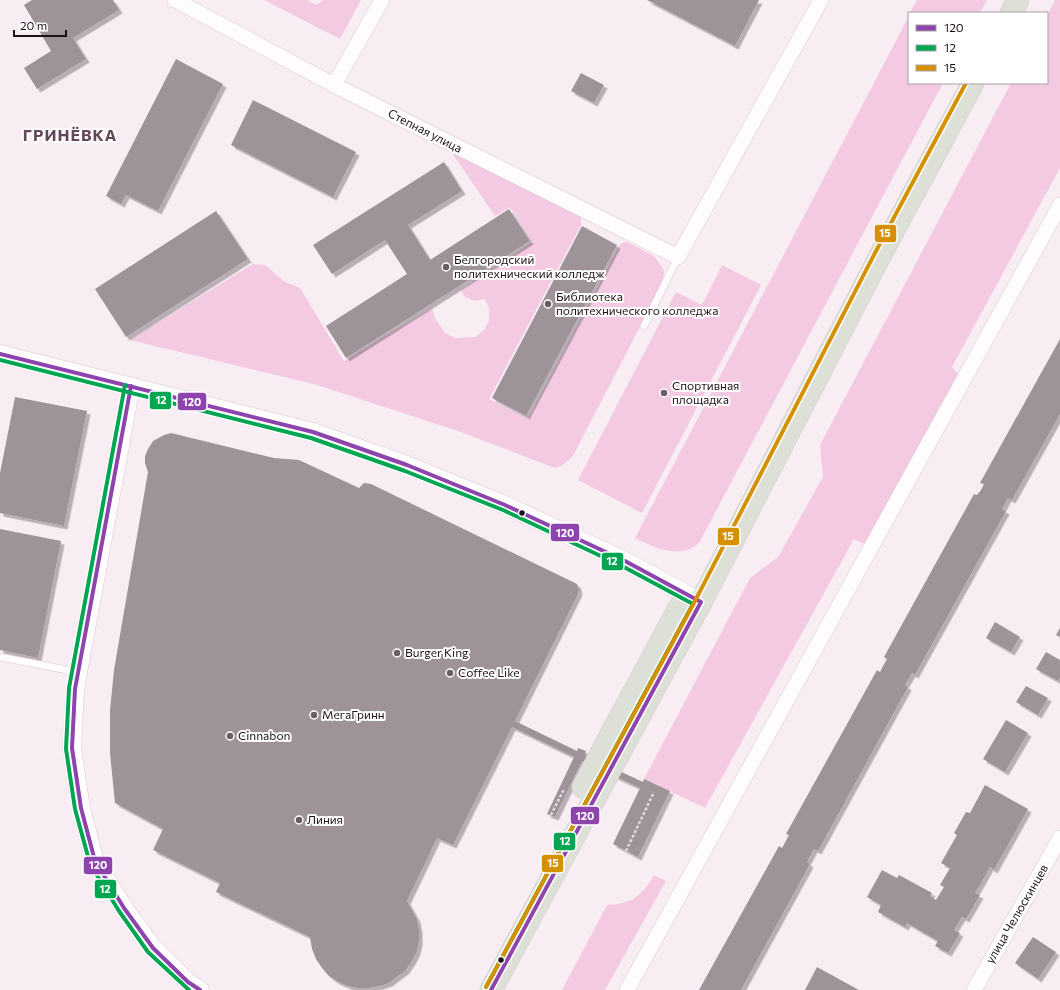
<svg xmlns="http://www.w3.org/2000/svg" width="1060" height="990" font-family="Commissioner,sans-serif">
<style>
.green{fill:#f3cae2}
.building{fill:#9f939a;filter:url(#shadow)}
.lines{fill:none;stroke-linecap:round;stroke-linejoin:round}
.service-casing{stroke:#d6cad1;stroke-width:8}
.minor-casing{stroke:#d6cad1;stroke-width:16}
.tertiary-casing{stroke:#d6cad1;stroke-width:19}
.primary-casing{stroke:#cfc9cd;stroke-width:23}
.path{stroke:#ded9dc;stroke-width:2.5;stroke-dasharray:3 2;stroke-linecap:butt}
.service{stroke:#fefcfd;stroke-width:7}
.minor{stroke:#fefcfd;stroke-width:15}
.tertiary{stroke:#fefcfd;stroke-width:18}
.primary{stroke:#dde0d7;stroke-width:22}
.bus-1-casing{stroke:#fff;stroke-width:7}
.bus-2-casing{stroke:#fff;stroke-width:7}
.bus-3-casing{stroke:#fff;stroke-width:7}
.bus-1{stroke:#8e44ad;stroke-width:4}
.bus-2{stroke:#00a651;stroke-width:4}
.bus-3{stroke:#d69004;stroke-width:4}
.poi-dot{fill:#6a5e65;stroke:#fff;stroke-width:1.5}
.bus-dot{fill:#1d1118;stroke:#fff;stroke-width:1.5}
.labels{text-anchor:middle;stroke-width:4;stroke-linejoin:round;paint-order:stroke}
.street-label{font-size:12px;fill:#1d1118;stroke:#fff}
.poi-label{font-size:12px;fill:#1d1118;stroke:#fff;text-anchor:start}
.district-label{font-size:16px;font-weight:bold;letter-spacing:1px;fill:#644758;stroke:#fff}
.line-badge{stroke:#fff;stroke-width:1.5}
.badge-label{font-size:11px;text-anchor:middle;font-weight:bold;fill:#fff}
</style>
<defs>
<filter id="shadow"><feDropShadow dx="3.5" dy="3.5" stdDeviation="0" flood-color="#0004"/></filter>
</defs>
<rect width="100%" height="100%" fill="#f9edf4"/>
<!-- green -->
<path class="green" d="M 264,0 L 307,0 L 316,5 L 324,0 L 361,0 L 340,39 Z
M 917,0 L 987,0 L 980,13 L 910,13 Z
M 1055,0 L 1060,0 L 1060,168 L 952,367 L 961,378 L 868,546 L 854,539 L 705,808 L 644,779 L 750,578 L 778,557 L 823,477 L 820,445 L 1011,83 L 1047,83 L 1047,16 Z
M 909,16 L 909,83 L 943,83 L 699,543 C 678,560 656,548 635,538 Z
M 450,150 L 581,217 L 581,225 L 489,399 L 528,419 L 621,243 L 627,242 L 654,256 L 664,270 L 663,282 L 573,456 L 563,465 L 555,468 L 458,431 L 317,385 L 130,340 L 253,264 L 265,265 L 285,282 L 300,288 L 344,361 L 432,308 L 435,318 L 445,333 L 455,338 L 475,337 L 484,330 L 489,321 L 489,308 L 485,299 L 475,301 L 465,297 L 461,290 L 532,242 L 510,207 L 495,216 Z
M 722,265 L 761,285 L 642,513 L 578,480 L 676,292 L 702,305 Z
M 654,875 L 666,881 L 605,990 L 562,990 L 607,905 C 632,904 642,896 654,875 Z"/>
<!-- building -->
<path class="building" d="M 32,0 L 113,0 L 119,10 L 73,38 L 86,59 L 37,89 L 24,68 L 51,51 L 24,5 Z
M 647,0 L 759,0 L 735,46 Z
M 176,59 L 223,84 L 158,211 L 126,195 L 121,204 L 106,196 Z
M 581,73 L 604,85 L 594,103 L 571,91 Z
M 253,100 L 356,152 L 333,197 L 231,145 Z
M 444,162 L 462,191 L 408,225 L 430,260 L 509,209 L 530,241 L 346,358 L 326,326 L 407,274 L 385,240 L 332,274 L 313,245 Z
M 216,211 L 248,259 L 126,337 L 95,289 Z
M 582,226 L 617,245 L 526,416 L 492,398 Z
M 1060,339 L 1060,414 L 1012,500 L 1008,498 L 1002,509 L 1006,511 L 915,675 L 912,673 L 905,685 L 908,687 L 818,851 L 814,849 L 807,862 L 810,864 L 741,990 L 699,990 L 779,846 L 782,848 L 789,835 L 786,834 L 877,670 L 880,672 L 883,666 L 887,659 L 884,657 L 974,494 L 977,495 L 981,490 L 984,484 L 980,483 Z
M 15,397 L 87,411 L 64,526 L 0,513 L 0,473 Z
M 171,433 L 274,458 L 299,460 L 359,488 L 364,483 L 371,484 L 577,584 L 579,590 L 578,594 L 515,721 L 577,751 L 578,748 L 586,751 L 585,755 L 643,782 L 644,779 L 670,791 L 638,857 L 613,844 L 640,788 L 582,761 L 555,817 L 547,814 L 574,757 L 512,727 L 453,845 L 437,838 L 407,901 L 417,919 L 419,930 L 419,941 L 417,951 L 412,961 L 406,970 L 389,983 L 380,986 L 369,988 L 358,988 L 348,986 L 338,982 L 329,976 L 322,968 L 316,959 L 312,949 L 310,937 L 216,892 L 220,883 L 153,850 L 163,829 L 115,803 L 110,753 L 110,710 L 114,670 L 148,472 L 145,463 L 145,456 L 148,449 L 153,441 L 164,435 Z
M 0,529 L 61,541 L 38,658 L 0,650 Z
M 995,622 L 1020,637 L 1011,652 L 986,638 Z
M 1060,628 L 1060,637 L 1056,635 Z
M 1046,652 L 1060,660 L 1060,678 L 1058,681 L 1036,669 Z
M 1026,686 L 1048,698 L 1038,715 L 1016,702 Z
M 1006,720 L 1028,733 L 1005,772 L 983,759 Z
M 985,785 L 1028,809 L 994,870 L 990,867 L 980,885 L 975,893 L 980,895 L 966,919 L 962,917 L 954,930 L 960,933 L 948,953 L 935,946 L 938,941 L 907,923 L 905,927 L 878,912 L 881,905 L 867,897 L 882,870 L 897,878 L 899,875 L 932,893 L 930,896 L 936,900 L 944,887 L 940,885 L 950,868 L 941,863 L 957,835 L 954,833 L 966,812 L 970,813 Z
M 1033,937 L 1056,952 L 1038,979 L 1015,963 Z
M 817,967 L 859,990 L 805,990 Z"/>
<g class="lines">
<!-- service casing -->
<g class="service-casing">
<path id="service" d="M 644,326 L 678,257
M 0,657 L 78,672"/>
</g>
<!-- minor casing -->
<g class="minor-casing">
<path id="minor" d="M 175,0 L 334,85 L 678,257 L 821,0
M 334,85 L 382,0
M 627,990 L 1060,205
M 974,990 L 1060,838"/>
</g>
<!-- tertiary casing -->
<g class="tertiary-casing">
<path id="tertiary" d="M 0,354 L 313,432 L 407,465 L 505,505 L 625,561 L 701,602
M 131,386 L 75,689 L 72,748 L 81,808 L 95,861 L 124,908 L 153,948 L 188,982 L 200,990"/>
</g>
<!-- primary casing -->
<g class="primary-casing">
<path id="primary" d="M 1011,13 L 1018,0
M 583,787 L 680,606 L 701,602
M 491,990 L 701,602 L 881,254 L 973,83"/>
</g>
<!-- path -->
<path class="path" d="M 551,815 L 564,789
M 626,851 L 654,792"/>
<!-- service -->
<use href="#service" class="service"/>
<!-- minor -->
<use href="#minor" class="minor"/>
<!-- tertiary -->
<use href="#tertiary" class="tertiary"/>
<!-- primary -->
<use href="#primary" class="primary"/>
<!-- bus-1 casing -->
<g class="bus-1-casing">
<path id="bus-1" d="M 0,354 L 313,432 L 407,465 L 505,505 L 625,561 L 701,602 L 491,990
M 131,386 L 75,689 L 72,748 L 81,808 L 95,861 L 124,908 L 153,948 L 188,982 L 200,990"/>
</g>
<!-- bus-2 casing -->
<g class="bus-2-casing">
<path id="bus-2" d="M 0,360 L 311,438 L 405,471 L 503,510 L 622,566 L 693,604 L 486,987
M 125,385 L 69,688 L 66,749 L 75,809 L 90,864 L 119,911 L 148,952 L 189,990"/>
</g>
<!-- bus-3 casing -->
<g class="bus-3-casing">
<path id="bus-3" d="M 486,987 L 696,599 L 876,251 L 966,83"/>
</g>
<!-- bus-1 -->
<use href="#bus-1" class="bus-1"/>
<!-- bus-2 -->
<use href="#bus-2" class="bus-2"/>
<!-- bus-3 -->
<use href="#bus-3" class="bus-3"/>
</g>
<!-- markers -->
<g class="poi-dot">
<circle cx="446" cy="267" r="4"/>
<circle cx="548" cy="304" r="4"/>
<circle cx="664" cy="393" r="4"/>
<circle cx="397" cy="653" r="4"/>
<circle cx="450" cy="673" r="4"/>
<circle cx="314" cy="715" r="4"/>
<circle cx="230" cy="736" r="4"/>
<circle cx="299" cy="820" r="4"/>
</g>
<g class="bus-dot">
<circle cx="522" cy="513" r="3.5"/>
<circle cx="501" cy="960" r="3.5"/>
</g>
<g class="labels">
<!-- street labels -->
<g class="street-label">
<text transform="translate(425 131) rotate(27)" y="4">Степная улица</text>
<text transform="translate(1017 914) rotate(-60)" y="4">улица Челюскинцев</text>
</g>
<!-- poi labels -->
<g class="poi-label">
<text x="454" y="264">Белгородский<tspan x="454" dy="14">политехнический колледж</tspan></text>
<text x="556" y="301">Библиотека<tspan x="556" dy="14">политехнического колледжа</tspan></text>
<text x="672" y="390">Спортивная<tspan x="672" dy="14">площадка</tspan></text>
<text x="405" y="657">Burger King</text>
<text x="458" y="677">Coffee Like</text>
<text x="322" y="719">МегаГринн</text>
<text x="238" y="740">Cinnabon</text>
<text x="307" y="824">Линия</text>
</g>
<!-- district labels -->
<g class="district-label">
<text x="70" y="141">ГРИНЁВКА</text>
</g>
</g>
<g class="line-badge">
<rect x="874" y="224" width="23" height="19" rx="4" fill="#d69004"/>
<rect x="149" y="391" width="23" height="19" rx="4" fill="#00a651"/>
<rect x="177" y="392" width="30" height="19" rx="4" fill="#8e44ad"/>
<rect x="550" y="523" width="30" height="19" rx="4" fill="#8e44ad"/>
<rect x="717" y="527" width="23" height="19" rx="4" fill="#d69004"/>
<rect x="601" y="552" width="23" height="19" rx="4" fill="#00a651"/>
<rect x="570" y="806" width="30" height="19" rx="4" fill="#8e44ad"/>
<rect x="553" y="832" width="23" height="19" rx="4" fill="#00a651"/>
<rect x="541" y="854" width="23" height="19" rx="4" fill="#d69004"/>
<rect x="83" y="856" width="30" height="19" rx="4" fill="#8e44ad"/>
<rect x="94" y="879" width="23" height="20" rx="4" fill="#00a651"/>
</g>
<g class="badge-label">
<text x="885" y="237">15</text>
<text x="161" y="404">12</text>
<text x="192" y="406">120</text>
<text x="565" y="537">120</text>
<text x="728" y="540">15</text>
<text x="612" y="565">12</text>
<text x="585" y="820">120</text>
<text x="565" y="845">12</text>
<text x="553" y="867">15</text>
<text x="98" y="869">120</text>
<text x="105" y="893">12</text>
</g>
<!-- legend -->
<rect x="908" y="12" width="140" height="72" fill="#ffffff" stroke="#a5a0a3"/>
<rect x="916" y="25" width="20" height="6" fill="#8e44ad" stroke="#a5a0a3"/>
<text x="944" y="32" font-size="12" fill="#1d1118">120</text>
<rect x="916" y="45" width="20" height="6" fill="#00a651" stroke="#a5a0a3"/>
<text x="944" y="52" font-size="12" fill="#1d1118">12</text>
<rect x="916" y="65" width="20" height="6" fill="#d69004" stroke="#a5a0a3"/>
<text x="944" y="72" font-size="12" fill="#1d1118">15</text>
<!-- scale -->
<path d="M14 30v6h52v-6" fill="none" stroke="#1d1118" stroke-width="2"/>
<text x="20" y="30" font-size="12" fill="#1d1118" stroke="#ffffff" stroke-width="3" paint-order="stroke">20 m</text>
</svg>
